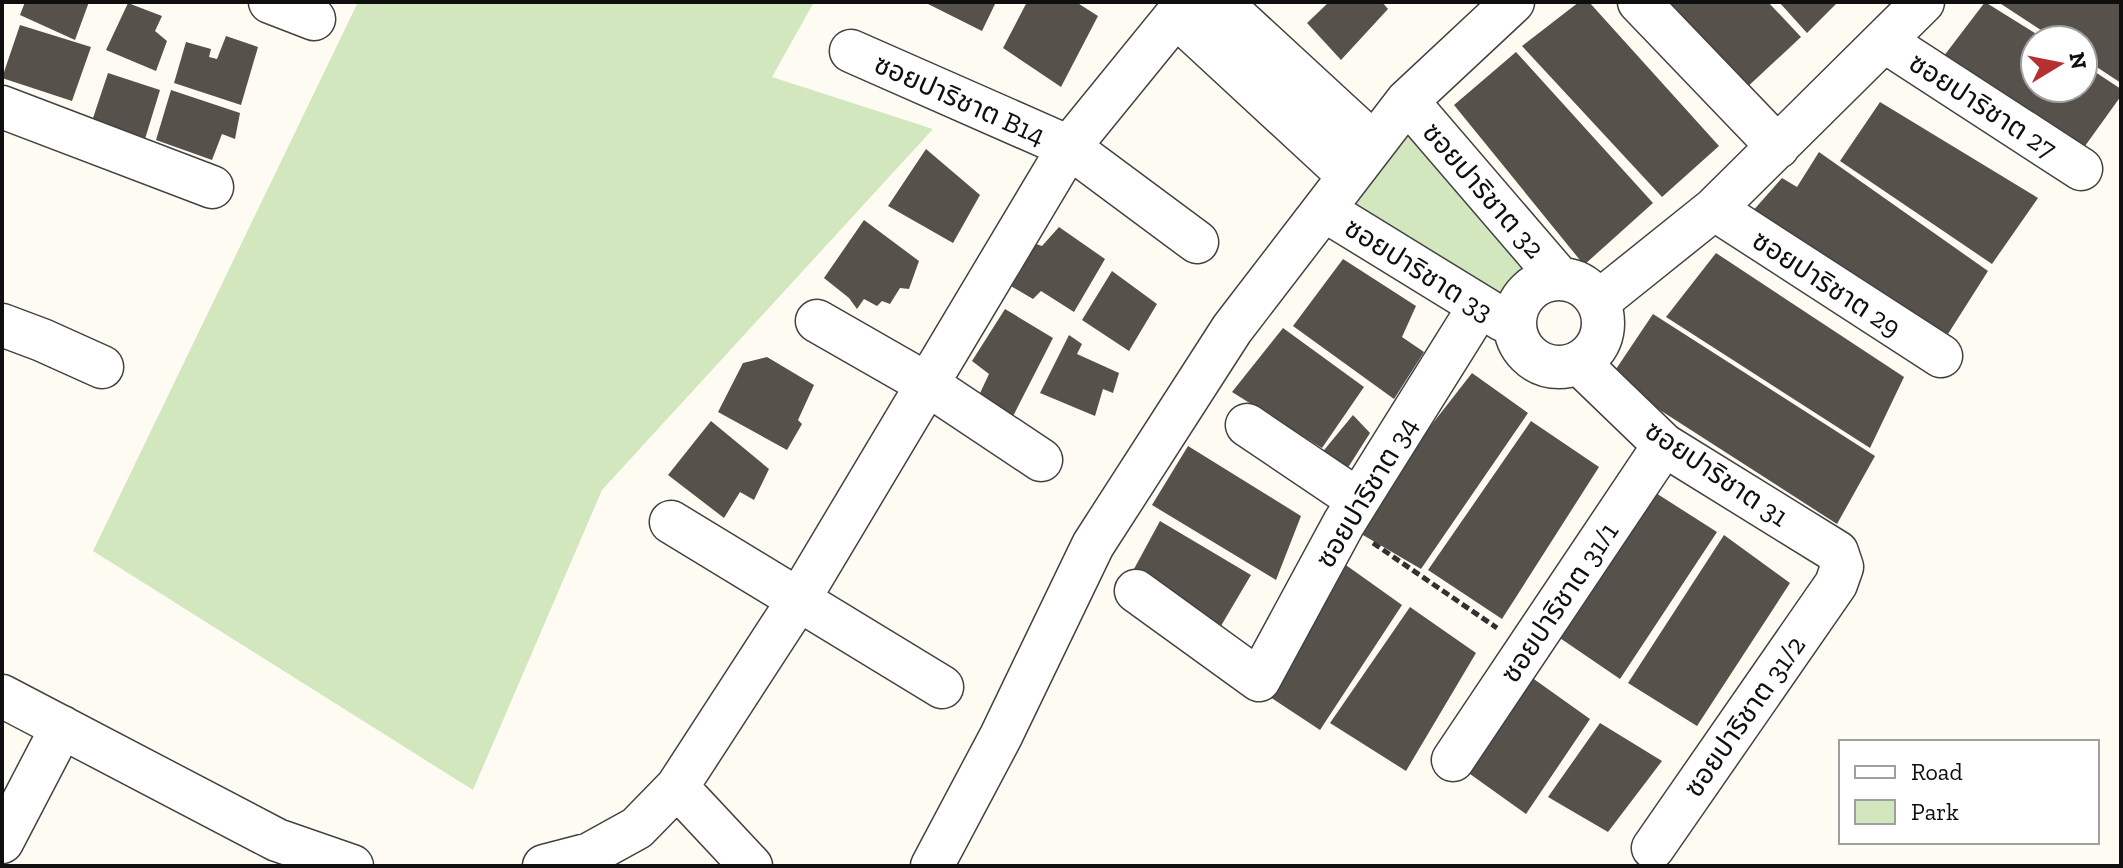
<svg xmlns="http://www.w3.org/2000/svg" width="2123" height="868" font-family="'Zilla Slab','Noto Sans Thai',serif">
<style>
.green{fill:#d2e7bd}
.building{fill:#57514c}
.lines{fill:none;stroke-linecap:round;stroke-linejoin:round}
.minor-casing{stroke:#424242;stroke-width:45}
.path{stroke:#313131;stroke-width:5;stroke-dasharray:8 4;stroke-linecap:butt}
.minor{stroke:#fff;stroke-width:42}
.labels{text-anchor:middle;stroke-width:8;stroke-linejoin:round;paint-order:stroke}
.street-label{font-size:28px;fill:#0f0f0f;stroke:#fff}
</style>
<rect width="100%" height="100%" fill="#fefcf2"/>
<!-- green -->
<path class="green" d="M 358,2 L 814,2 L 772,77 L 933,129 L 602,490 L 473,790 L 93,551 Z
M 1407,112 L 1541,277 C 1522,288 1514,298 1511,320 L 1329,208 Z"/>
<!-- building -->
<path class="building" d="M 25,2 L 89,2 L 75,40 L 20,15 Z
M 924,2 L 996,2 L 982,31 Z
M 1027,2 L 1076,2 L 1098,16 L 1061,87 L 1003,48 Z
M 1329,2 L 1382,2 L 1388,9 L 1341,60 L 1307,23 Z
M 1579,2 L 1589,2 L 1719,146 L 1662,197 L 1522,46 Z
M 1666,2 L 1768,2 L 1801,37 L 1743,91 Z
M 1779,2 L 1838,2 L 1807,33 Z
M 1985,2 L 2046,40 L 2035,40 L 2035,88 L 2083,88 L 2083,64 L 2121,89 L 2121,96 L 2080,153 L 1937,65 Z
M 1998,2 L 2121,2 L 2121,83 L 2083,58 L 2083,40 L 2056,40 Z
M 128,3 L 162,16 L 155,31 L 167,41 L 156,71 L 106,50 Z
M 20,25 L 91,47 L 72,101 L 2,78 Z
M 226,36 L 258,47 L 241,105 L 174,83 L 186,42 L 211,49 L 209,57 L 217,59 Z
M 1516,52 L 1653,203 L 1584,265 L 1454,105 Z
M 108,73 L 160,90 L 145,139 L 92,121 Z
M 171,90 L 240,113 L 235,139 L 222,134 L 212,160 L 156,140 Z
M 1880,102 L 2038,198 L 1992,264 L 1840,161 Z
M 926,149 L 980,195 L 953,243 L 888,206 Z
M 1819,152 L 1988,271 L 1948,334 L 1751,213 L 1782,178 L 1797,187 Z
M 864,220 L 919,261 L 909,289 L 900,288 L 890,304 L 882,301 L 877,306 L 864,299 L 857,309 L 849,298 L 824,278 Z
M 1059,227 L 1105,259 L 1074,312 L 1041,291 L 1033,299 L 1004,282 L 1027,241 L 1042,246 Z
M 1716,253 L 1904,377 L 1870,448 L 1666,317 Z
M 1343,259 L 1416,306 L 1402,337 L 1424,352 L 1394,399 L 1293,326 Z
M 1112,271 L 1157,304 L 1129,351 L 1082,320 Z
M 1005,309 L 1053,338 L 1009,424 L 974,406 L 989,374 L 972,361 Z
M 1653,314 L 1875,456 L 1837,524 L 1610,378 Z
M 1283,328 L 1364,387 L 1322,448 L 1232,392 Z
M 1069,335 L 1082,344 L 1077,354 L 1119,373 L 1113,393 L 1103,389 L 1095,416 L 1040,393 Z
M 767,357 L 814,385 L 798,420 L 802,424 L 787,450 L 718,412 L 743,363 Z
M 1472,373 L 1528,413 L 1421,569 L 1351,528 Z
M 1353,415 L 1370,433 L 1349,466 L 1332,471 L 1320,455 Z
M 711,421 L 769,469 L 754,500 L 740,492 L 724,518 L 668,475 Z
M 1531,421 L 1599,467 L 1502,619 L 1428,570 Z
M 1188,446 L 1301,516 L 1276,580 L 1152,505 Z
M 1648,488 L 1717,532 L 1620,679 L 1554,634 Z
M 1160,521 L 1251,575 L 1215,636 L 1128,580 Z
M 1724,535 L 1790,583 L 1697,726 L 1628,683 Z
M 1336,558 L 1402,605 L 1320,730 L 1258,689 Z
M 1410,607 L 1476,653 L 1406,771 L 1330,723 Z
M 1524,672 L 1590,719 L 1526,814 L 1463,769 Z
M 1600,723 L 1662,761 L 1608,832 L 1548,797 Z"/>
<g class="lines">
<!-- minor casing -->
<g class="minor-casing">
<path id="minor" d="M 270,2 L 314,19
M 1220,2 L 1374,144
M 1639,2 L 1778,147
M 1176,16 L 1349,176
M 1884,41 L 2081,169
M 851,51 L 1069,147 L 1197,242
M 1407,101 L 1560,279
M 2,107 L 212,187
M 1714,209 L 1941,356
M 1324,210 L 1503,320
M1515 323a44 44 0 1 1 88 0a44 44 0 1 1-88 0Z
M 1598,302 L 1714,209 L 1923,2
M 817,321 L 927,384 L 1041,460
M 2,325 L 42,340 L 102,367
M 1579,363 L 1664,445 L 1837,552 L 1842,567 L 1836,584 L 1653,848
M 1247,425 L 1358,500
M 671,522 L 942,687
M 1136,591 L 1259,680 L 1344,523 L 1479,307
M 2,696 L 277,840 L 352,866
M 1453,760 L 1664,445
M 677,787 L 751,866
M 2,842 L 62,727
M 544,866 L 590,854 L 637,828 L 677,787 L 799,599 L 1069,147 L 1187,2
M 932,866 L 1001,736 L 1093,545 L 1232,329 L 1407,101 L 1513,2"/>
</g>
<!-- path -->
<path class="path" d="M 1373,543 L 1497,628"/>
<!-- minor -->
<use href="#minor" class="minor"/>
</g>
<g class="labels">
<!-- street labels -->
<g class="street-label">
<text transform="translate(960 99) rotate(24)" y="10">ซอยปาริชาต B14</text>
<text transform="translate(1983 105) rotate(33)" y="10">ซอยปาริชาต 27</text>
<text transform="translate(1484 190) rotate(49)" y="10">ซอยปาริชาต 32</text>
<text transform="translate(1419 269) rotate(32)" y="10">ซอยปาริชาต 33</text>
<text transform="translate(1827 283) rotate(33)" y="10">ซอยปาริชาต 29</text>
<text transform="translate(1717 473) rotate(34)" y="10">ซอยปาริชาต 31</text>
<text transform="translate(1366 492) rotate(-59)" y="10">ซอยปาริชาต 34</text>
<text transform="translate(1559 602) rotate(-56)" y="10">ซอยปาริชาต 31/1</text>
<text transform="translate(1744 716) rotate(-55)" y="10">ซอยปาริชาต 31/2</text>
</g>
</g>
<!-- border -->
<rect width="2123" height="868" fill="none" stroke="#0f0f0f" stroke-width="8"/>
<!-- legend -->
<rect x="1839" y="740" width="260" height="104" fill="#ffffff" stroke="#9f9f9f" stroke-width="2"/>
<rect x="1855" y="766" width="40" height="12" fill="#ffffff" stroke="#9f9f9f" stroke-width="2"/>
<text x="1911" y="780" font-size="24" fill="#0f0f0f">Road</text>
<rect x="1855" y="800" width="40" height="24" fill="#d2e7bd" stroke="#9f9f9f" stroke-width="2"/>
<text x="1911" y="820" font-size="24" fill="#0f0f0f">Park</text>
<!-- north arrow -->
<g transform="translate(2059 64) rotate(80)"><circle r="38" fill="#ffffff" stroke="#9f9f9f" stroke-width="2"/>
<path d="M0-6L14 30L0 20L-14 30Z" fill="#b63032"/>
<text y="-12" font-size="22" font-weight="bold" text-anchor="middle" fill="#0f0f0f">N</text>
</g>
</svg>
